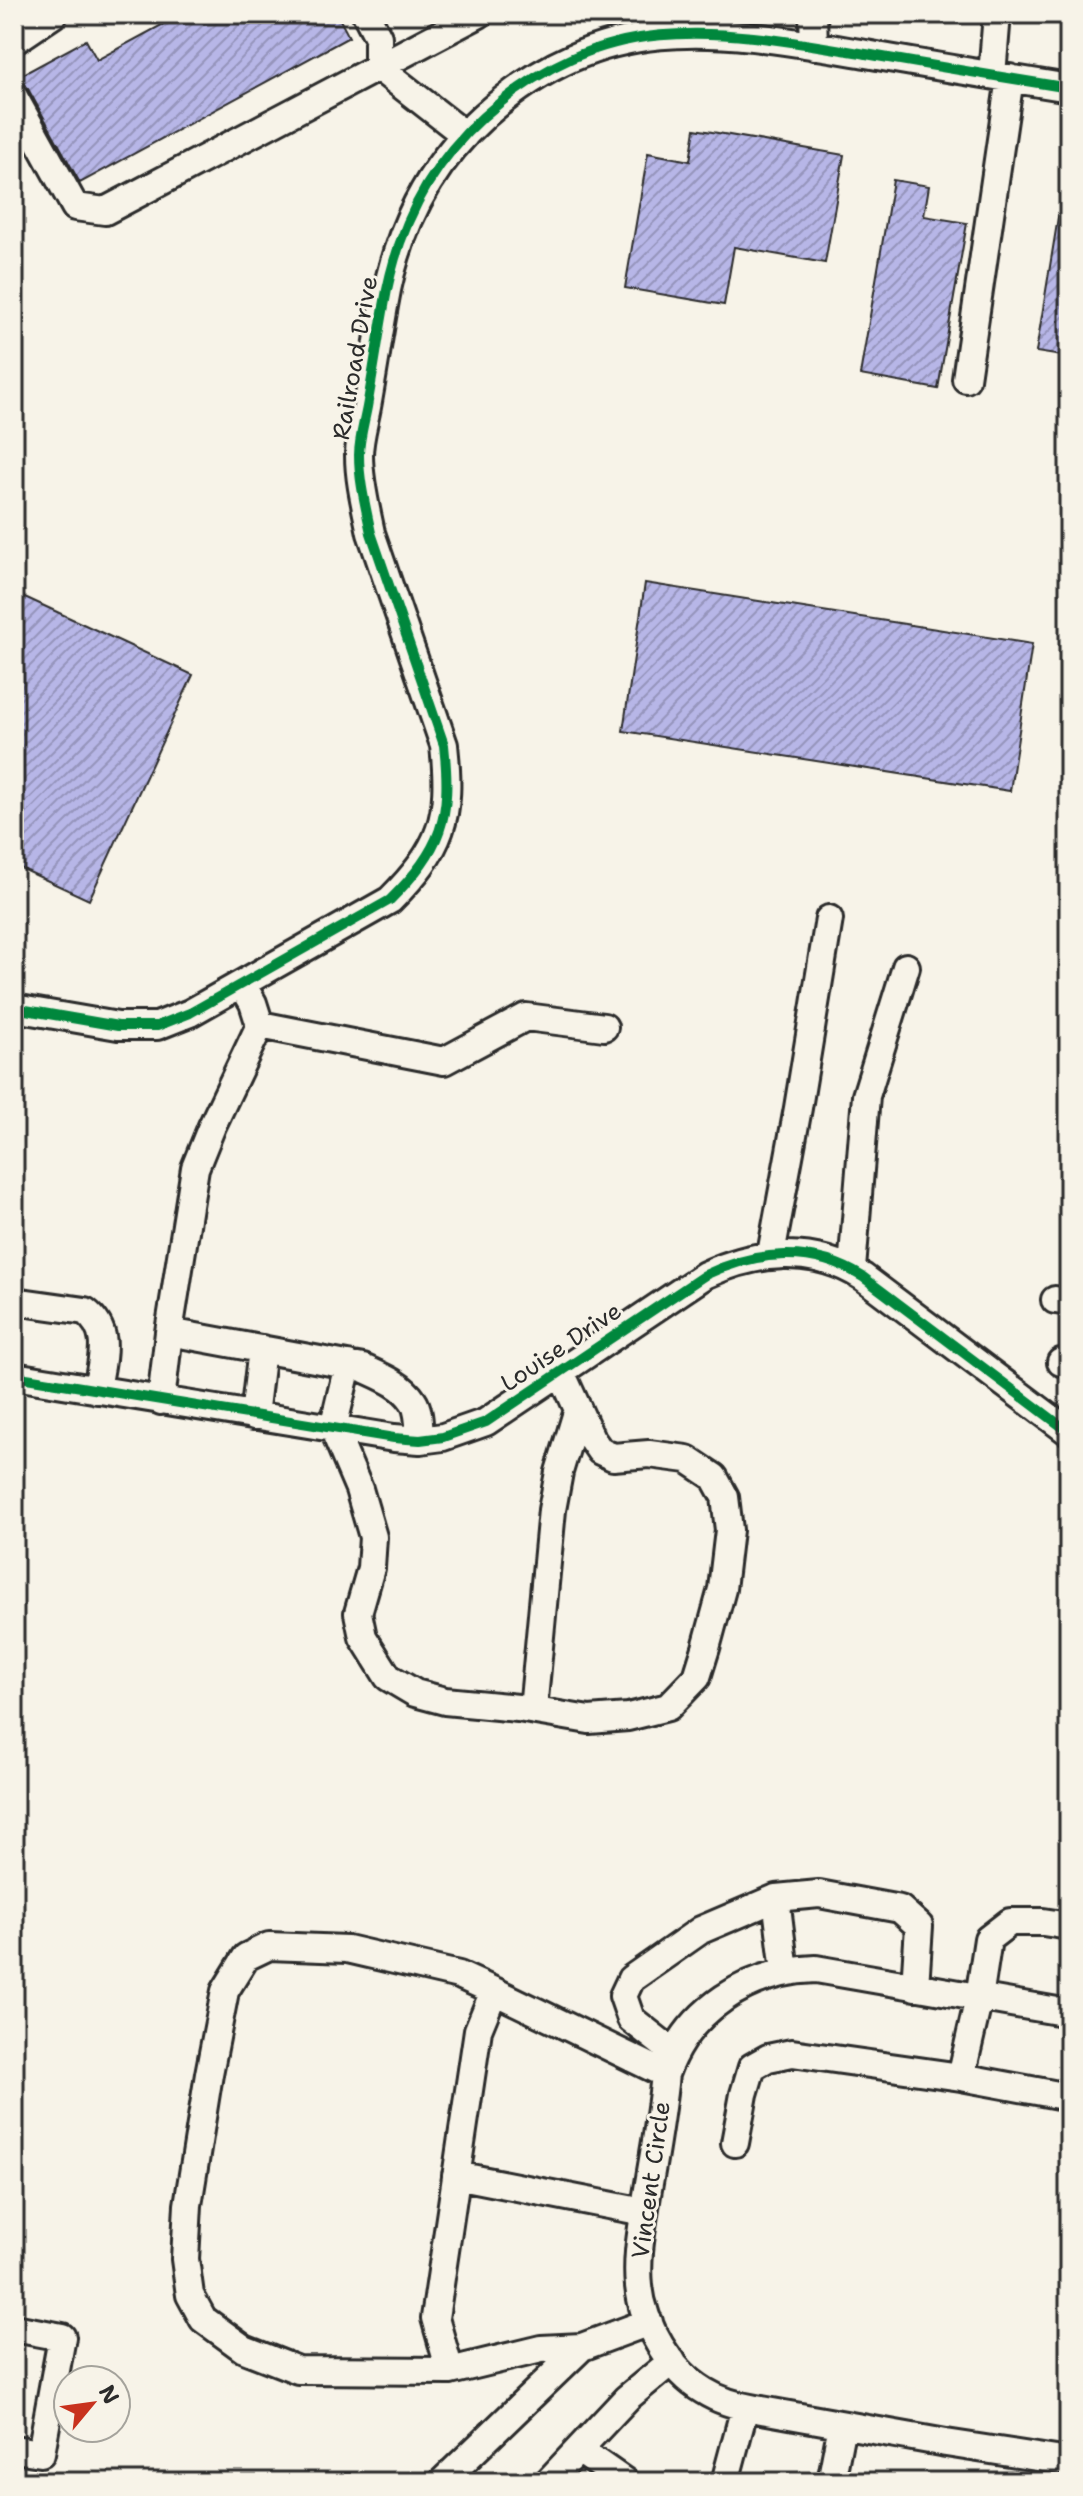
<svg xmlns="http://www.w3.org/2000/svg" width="1083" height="2496" font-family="'Shantell Sans',sans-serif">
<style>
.building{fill:url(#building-hatch);stroke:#2b2b2b;stroke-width:2}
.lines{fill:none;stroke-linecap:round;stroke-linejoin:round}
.minor-casing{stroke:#2b2b2b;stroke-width:32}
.minor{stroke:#f7f3e8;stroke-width:26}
.cycleway-casing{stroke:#f7f3e8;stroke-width:15}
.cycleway{stroke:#00873e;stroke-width:10}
.labels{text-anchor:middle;stroke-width:6;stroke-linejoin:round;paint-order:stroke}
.street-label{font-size:24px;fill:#2b2b2b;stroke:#f7f3e8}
</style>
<defs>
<pattern id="building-hatch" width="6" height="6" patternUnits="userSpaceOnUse" patternTransform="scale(2)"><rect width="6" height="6" fill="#b7b6e7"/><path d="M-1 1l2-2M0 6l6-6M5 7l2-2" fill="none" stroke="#9594bb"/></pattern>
</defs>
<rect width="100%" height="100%" fill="#f7f3e8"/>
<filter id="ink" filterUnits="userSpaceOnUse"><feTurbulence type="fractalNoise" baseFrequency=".0125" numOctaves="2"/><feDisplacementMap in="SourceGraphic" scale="16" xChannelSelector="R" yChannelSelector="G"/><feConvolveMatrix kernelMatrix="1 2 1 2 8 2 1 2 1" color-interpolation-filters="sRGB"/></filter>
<g filter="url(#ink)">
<!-- building -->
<path class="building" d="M 182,14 L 337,14 L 349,37 L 80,183 L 28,89 L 16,78 L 86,40 L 97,60 Z
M 695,129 L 844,155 L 825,263 L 734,247 L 724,305 L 625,288 L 648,153 L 690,161 Z
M 893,180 L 929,186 L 924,216 L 967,223 L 938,389 L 860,375 Z
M 1059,211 L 1069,212 L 1069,357 L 1036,352 Z
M 645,583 L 1032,644 L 1010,791 L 623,731 Z
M 14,592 L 193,675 L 89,900 L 14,865 Z"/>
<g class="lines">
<!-- minor casing -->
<g class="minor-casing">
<path id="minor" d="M 366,14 L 378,37 L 378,67 L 465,135
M 813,14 L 814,46
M 14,41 L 54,14
M 992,75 L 997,14
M 14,97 L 75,207 L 105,211 L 479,14
M 966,379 L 1010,78
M 14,1008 L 118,1026 L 157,1026 L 190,1013 L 390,900 C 442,848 452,818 444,745 L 371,533 C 366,508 359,481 359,455 C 359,440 364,423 367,407 C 373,374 378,340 384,306 C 396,233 428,167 483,117 C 606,7 717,29 866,54 C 933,66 1001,77 1069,88
M 260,1025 L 444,1061 L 526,1017 L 604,1027
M 771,1254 L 798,1108 L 829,919
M 852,1269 L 866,1096 L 906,967
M 1055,1300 L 1069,1302
M 14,1301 L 85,1311 C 113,1332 101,1360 97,1390
M 169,1332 L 195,1168 L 212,1126 L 260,1025 L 253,1003 L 242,984
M 1061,1362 L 1069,1363
M 348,1365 L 333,1428 L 359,1489 L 373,1537 L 371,1568 L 358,1613 L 363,1637 L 388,1677 L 415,1693 L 445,1701 L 518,1708 L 589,1720 L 628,1717 L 668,1707 L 697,1677 L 706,1648 L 722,1589 L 729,1530 L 725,1497 L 714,1477 L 687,1459 L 649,1454 L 613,1457 L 600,1451 L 591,1438 L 561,1372
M 14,1376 L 394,1438 L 420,1440 L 443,1437 L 486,1422 L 705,1275 C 756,1251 813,1245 863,1277 L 1069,1432
M 161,1401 L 169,1332 L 363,1368 C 380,1376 402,1384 413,1401 C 420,1411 419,1428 420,1440
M 254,1416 L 262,1349
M 533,1710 L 552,1510 L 559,1472 L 578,1409
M 776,1898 L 785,1972
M 494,1991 L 459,1975 L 347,1949 L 269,1946 L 246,1957 L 225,1991 L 209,2074 L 188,2205 L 185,2259 L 190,2295 L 203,2319 L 244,2349 L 298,2370 L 450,2371 L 541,2349 L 582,2347
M 1069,2013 L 816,1969 C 748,1971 688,2010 665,2074 C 661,2117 653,2159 646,2201 C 642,2229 636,2257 639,2286 C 643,2325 670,2371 704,2391 C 720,2401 738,2406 756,2409 L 946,2443 L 1069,2462
M 674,2053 L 631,2019 L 623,1996 L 631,1979 L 701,1930 L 776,1898 L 819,1894 L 900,1909 L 919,1926 L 915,1987
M 961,2077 L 1069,2097
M 735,2143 L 744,2094 L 752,2067 L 768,2058 L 792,2053 L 961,2077 L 979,1998 L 988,1939 L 1010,1922 L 1043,1922 L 1069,1926
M 456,2175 L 644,2212
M 14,2328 L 62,2337 L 41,2453 L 14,2449
M 450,2371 L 435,2318 L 478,2030 L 494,1991 L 665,2074
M 579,2450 L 625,2482
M 442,2482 L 582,2347 L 649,2322
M 548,2482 L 627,2398 L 672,2361
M 725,2482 L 745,2407
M 831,2482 L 842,2425"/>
</g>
<!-- minor -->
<use href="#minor" class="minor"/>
<!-- cycleway casing -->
<g class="cycleway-casing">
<path id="cycleway" d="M 14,1008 L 118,1026 L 157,1026 L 190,1013 L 390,900 C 442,848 452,818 444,745 L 371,533 C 366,508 359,481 359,455 C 359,440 364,423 367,407 C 373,374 378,340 384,306 C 396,233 428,167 483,117 C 606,7 717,29 866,54 C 933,66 1001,77 1069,88
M 14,1376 L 394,1438 L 420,1440 L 443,1437 L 486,1422 L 705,1275 C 756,1251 813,1245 863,1277 L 1069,1432"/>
</g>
<!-- cycleway -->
<use href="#cycleway" class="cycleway"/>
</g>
</g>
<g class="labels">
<!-- street labels -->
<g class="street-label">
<text transform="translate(355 358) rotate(-80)" y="8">Railroad Drive</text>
<text transform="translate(561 1347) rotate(-34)" y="8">Louise Drive</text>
<text transform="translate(651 2180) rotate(-82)" y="8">Vincent Circle</text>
</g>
</g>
<!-- margin -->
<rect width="1083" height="2496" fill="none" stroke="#f7f3e8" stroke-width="48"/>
<rect x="24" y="24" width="1035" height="2448" fill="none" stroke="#2b2b2b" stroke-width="3" filter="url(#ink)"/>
<!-- north arrow -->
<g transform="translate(92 2404) rotate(61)"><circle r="38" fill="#f7f3e8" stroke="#a5a39c" stroke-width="2"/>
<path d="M0-6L14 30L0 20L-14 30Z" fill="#c8321e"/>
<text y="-12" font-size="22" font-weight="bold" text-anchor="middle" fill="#2b2b2b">N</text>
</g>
</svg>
